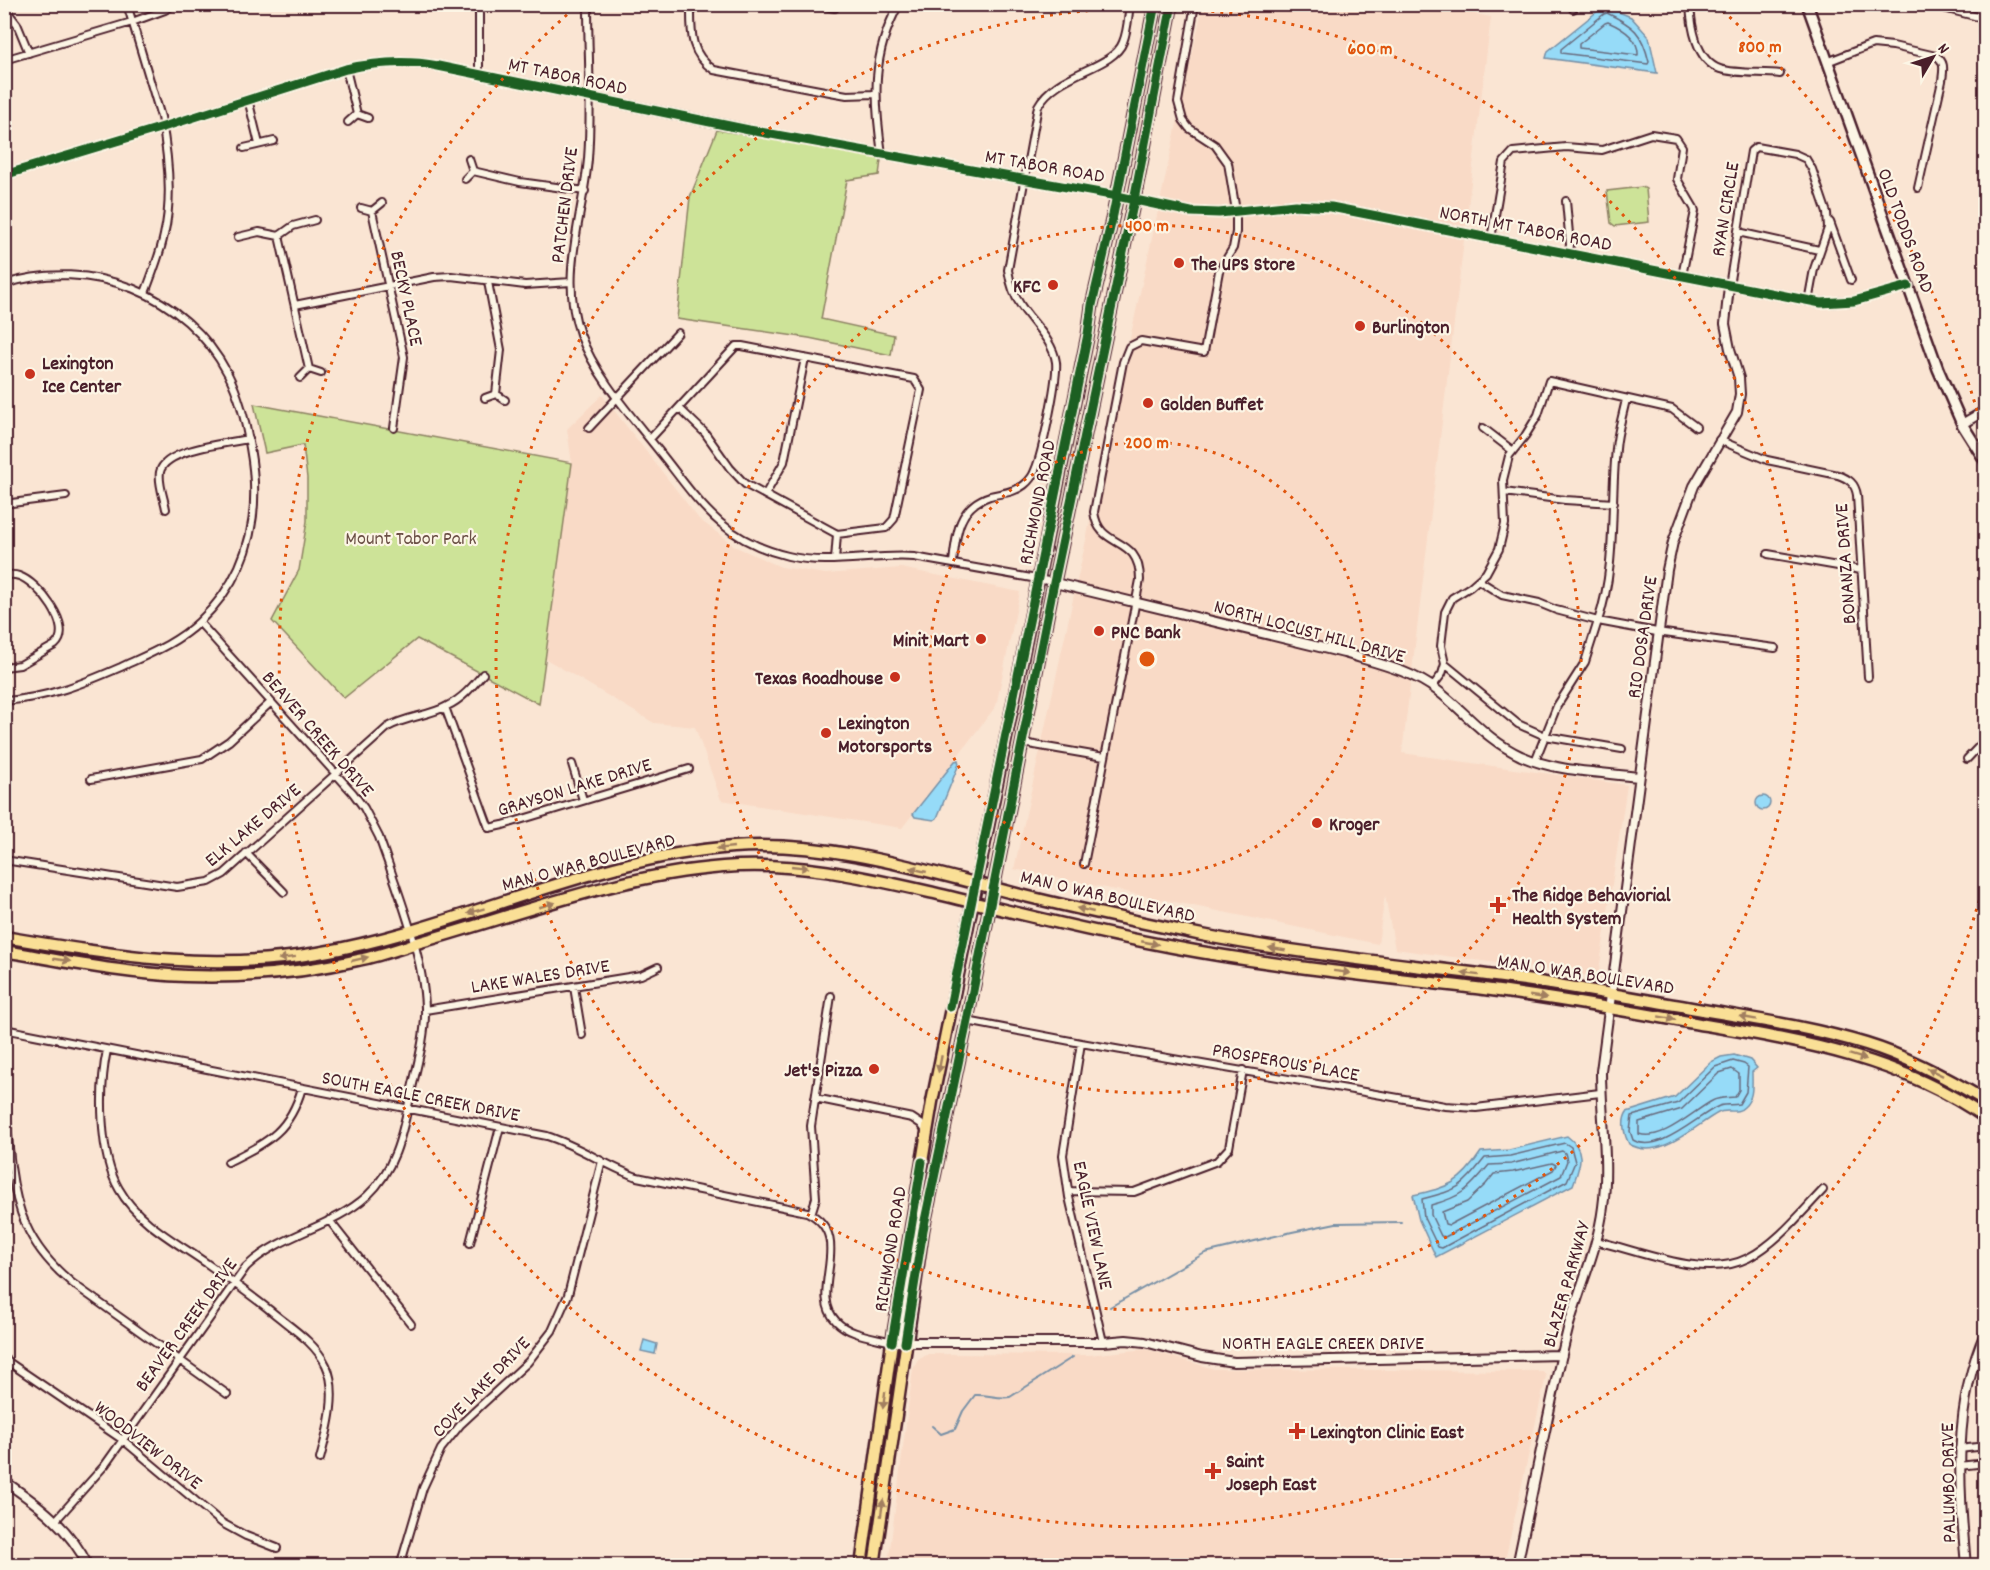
<svg xmlns="http://www.w3.org/2000/svg" width="1990" height="1570" font-family="Dekko,sans-serif">
<style>
.built{fill:#f9dac6}
.green{fill:#cde398;stroke:#8c8162;stroke-width:1.5}
.water{fill:#96dbf8;stroke:#7890a6;stroke-width:1.5}
.lines{fill:none;stroke-linecap:round;stroke-linejoin:round}
.shore{stroke:#686a7d;stroke-width:1.5}
.stream{stroke:#7890a6;stroke-width:2}
.minor-casing{stroke:#4a1f2b;stroke-width:10}
.tertiary-casing{stroke:#4a1f2b;stroke-width:12}
.secondary-casing{stroke:#4a1f2b;stroke-width:14}
.primary-casing{stroke:#4a1f2b;stroke-width:15}
.trunk-casing{stroke:#4a1f2b;stroke-width:15}
.minor{stroke:#fcf5e5;stroke-width:6}
.tertiary{stroke:#fcf5e5;stroke-width:8}
.secondary{stroke:#fcf5e5;stroke-width:9}
.primary{stroke:#fadf96;stroke-width:10}
.trunk{stroke:#fadf96;stroke-width:10}
.cycleway-casing{stroke:#fcf5e5;stroke-width:13}
.cycleway{stroke:#1b5e20;stroke-width:9}
.oneway{fill:#a27f60}
.ring{fill:none;stroke:#e0560e;stroke-width:3;stroke-dasharray:3 6}
.poi-dot{fill:#c8321e;stroke:#fcf5e5;stroke-width:2}
.labels{text-anchor:middle;stroke-width:4.5;stroke-linejoin:round;paint-order:stroke}
.street-label{font-size:20px;fill:#4a1f2b;stroke:#fcf5e5}
.poi-label{font-size:20px;font-weight:bold;fill:#4a1f2b;stroke:#fcf5e5;text-anchor:start}
.park-label{font-size:20px;fill:#6b5046;stroke:#fcf5e5}
.centre{fill:#e0560e;stroke:#fcf5e5;stroke-width:3}
.ring-label{font-size:18px;text-anchor:middle;font-weight:bold;fill:#e0560e;stroke:#fcf5e5;stroke-width:4.5;stroke-linejoin:round;paint-order:stroke}
</style>
<rect width="100%" height="100%" fill="#fae5d3"/>
<filter id="ink" filterUnits="userSpaceOnUse"><feTurbulence type="fractalNoise" baseFrequency=".0167" numOctaves="2"/><feDisplacementMap in="SourceGraphic" scale="12" xChannelSelector="R" yChannelSelector="G"/><feConvolveMatrix kernelMatrix="1 2 1 2 8 2 1 2 1" color-interpolation-filters="sRGB"/></filter>
<g filter="url(#ink)">
<!-- built -->
<path class="built" d="M 1424,4 L 1491,17 L 1402,753 L 1627,785 L 1598,977 L 1395,949 L 1385,895 L 1378,944 L 1014,869 L 1203,5 Z
M 602,395 L 699,519 L 736,547 L 781,567 L 826,574 L 901,568 L 1020,592 L 996,706 L 902,828 L 721,800 L 695,727 L 654,723 L 546,659 L 572,463 L 567,429 Z
M 1146,1349 L 1214,1369 L 1543,1371 L 1546,1376 L 1504,1565 L 888,1565 L 913,1369 L 918,1360 L 928,1354 L 1089,1355 Z"/>
<!-- green -->
<path class="green" d="M 717,130 L 877,156 L 881,160 L 879,175 L 847,180 L 821,319 L 894,335 L 891,355 L 809,338 L 677,319 L 690,197 Z
M 1642,187 L 1646,189 L 1649,222 L 1615,226 L 1611,223 L 1607,191 Z
M 254,404 L 572,463 L 539,704 L 417,639 L 344,698 L 272,621 L 299,570 L 307,521 L 307,478 L 303,445 L 265,453 Z"/>
<!-- water -->
<path class="water" d="M 1604,6 L 1631,17 L 1649,37 L 1657,73 L 1546,58 L 1548,51 Z
M 958,760 L 959,764 L 937,818 L 934,820 L 915,817 L 913,814 L 955,761 Z
M1756 803a7 7 0 1 1 14 0a7 7 0 1 1-14 0Z
M 1734,1055 L 1750,1060 L 1757,1068 L 1752,1072 C 1752,1085 1754,1098 1744,1107 C 1737,1115 1726,1108 1718,1113 C 1694,1126 1659,1162 1629,1144 C 1624,1135 1621,1121 1627,1112 L 1675,1097 L 1711,1062 L 1721,1057 Z
M 1567,1136 C 1587,1151 1580,1165 1573,1185 L 1436,1257 L 1419,1220 L 1413,1195 C 1449,1187 1460,1184 1481,1152 L 1509,1150 Z
M 644,1340 L 657,1344 L 655,1354 L 641,1351 Z"/>
<g class="lines">
<!-- shore -->
<path class="shore" d="M 1607,13 C 1634,26 1642,32 1649,62 L 1648,64 L 1561,53 L 1561,49 L 1604,14 Z
M 1608,22 C 1622,28 1639,38 1638,55 L 1579,48 L 1579,44 L 1605,23 Z
M 1733,1061 L 1744,1064 L 1748,1067 L 1746,1092 L 1739,1104 C 1731,1106 1724,1103 1717,1107 C 1696,1117 1658,1155 1633,1140 L 1630,1131 L 1632,1116 L 1678,1103 L 1715,1067 Z
M 1732,1069 L 1739,1074 L 1739,1090 L 1735,1097 C 1726,1098 1719,1097 1712,1101 C 1693,1111 1662,1142 1639,1134 L 1639,1122 L 1682,1109 L 1719,1073 Z
M 1565,1143 L 1571,1147 L 1575,1162 L 1567,1181 L 1442,1248 L 1438,1247 L 1424,1218 L 1422,1199 C 1460,1189 1460,1189 1485,1158 L 1510,1156 Z
M 1562,1151 L 1565,1153 L 1567,1161 L 1561,1176 L 1445,1237 L 1441,1236 L 1431,1215 L 1431,1205 C 1462,1197 1469,1189 1489,1165 L 1511,1164 Z
M 1552,1163 L 1556,1165 L 1553,1170 L 1449,1225 L 1445,1224 L 1442,1212 L 1467,1202 L 1486,1184 L 1494,1174 L 1513,1172 Z"/>
<!-- stream -->
<path class="stream" d="M 1110,1307 L 1205,1253 L 1292,1232 L 1336,1223 L 1401,1222
M 932,1426 L 941,1434 L 955,1429 L 963,1411 L 975,1395 C 987,1394 998,1399 1010,1397 L 1073,1357"/>
<!-- minor casing -->
<g class="minor-casing">
<path id="minor" d="M 127,4 L 161,117 C 168,154 173,198 164,235 C 160,255 152,274 145,293
M 457,4 L 479,6
M 479,4 L 479,75
M 588,4 C 588,55 592,108 588,159 C 583,217 559,276 580,334 C 596,379 637,422 667,461 C 703,508 726,541 788,556 C 829,566 873,554 914,557 L 1054,582
M 691,4 C 691,31 689,54 714,70 L 830,92 L 847,95 L 875,94
M 812,4 L 835,8
M 1690,4 C 1691,25 1696,61 1720,69 C 1736,74 1762,72 1780,74
M 1928,4 L 1986,19
M 4,7 L 17,24 L 29,53
M 1573,9 L 1579,4
M 4,60 L 132,22 L 165,10 L 175,4
M 1827,62 L 1873,44 L 1893,46 L 1936,56 C 1946,62 1943,71 1942,81 L 1918,188
M 346,69 L 357,114
M 248,99 L 259,144
M 348,122 L 357,114 L 368,118
M 244,148 L 274,141
M 882,154 C 874,99 871,55 899,4
M 473,171 L 520,182 L 585,191
M 465,179 L 473,171 L 469,159
M 1566,201 L 1570,245 L 1568,254
M 361,208 L 372,211 L 382,203
M 372,211 L 404,357 L 394,428
M 1830,222 L 1851,280
M 1738,232 L 1819,250
M 279,236 L 309,369
M 238,237 L 259,232 L 279,236 L 293,226 L 315,220
M 1491,239 L 1504,162 L 1513,152 L 1566,147 L 1602,150 L 1651,134 L 1676,138 L 1682,147 L 1677,179 L 1694,208 L 1695,211 L 1682,276
M 488,282 L 501,350 L 496,394
M 4,284 C 91,257 186,293 228,374 C 240,397 246,423 250,448 C 262,514 250,574 199,622 C 177,643 149,654 121,667 C 82,684 47,698 4,701
M 1729,286 L 1751,151 L 1756,147 L 1795,154 L 1806,159 L 1812,169 L 1827,213 L 1828,228 L 1814,269 L 1808,302
M 295,305 L 434,277 L 451,276 L 525,285 L 571,282
M 300,378 L 309,369 L 321,373
M 485,398 L 496,394 L 505,400
M 1626,399 C 1623,415 1617,432 1616,449 C 1610,507 1617,565 1598,621 L 1657,632 L 1775,648
M 589,428 L 678,333
M 1483,428 L 1513,451
M 650,439 L 736,346 L 742,346 L 914,379 L 921,390 L 894,519 L 886,528 L 837,534 L 745,484 L 730,468 L 705,433 L 679,408
M 1719,440 L 1767,460 L 1838,475 C 1849,479 1855,483 1857,495 L 1868,677
M 1504,492 L 1565,500 L 1614,503
M 765,495 L 784,462 L 805,358
M 4,504 L 66,496
M 166,509 C 164,498 158,483 160,472 C 165,449 228,443 249,439
M 1768,554 L 1861,570
M 835,560 L 837,534
M 953,563 C 956,535 958,506 990,496 C 1001,493 1014,493 1024,485 C 1029,481 1033,476 1035,470 C 1042,455 1058,378 1056,362 C 1053,340 1031,322 1020,304 C 1013,294 1010,282 1008,270 L 1038,106 C 1056,72 1113,69 1123,42 C 1128,30 1128,17 1130,4
M 4,575 C 9,575 14,574 19,576 C 38,582 75,628 55,645 L 20,665 L 4,667
M 1478,580 L 1502,595 L 1539,603 L 1556,610 L 1598,621 L 1585,662 L 1557,706 L 1535,761
M 1445,664 L 1518,724 L 1545,736 L 1622,749
M 1432,687 L 1442,674 L 1445,664 L 1441,646 L 1445,612 L 1452,598 L 1470,587 L 1486,573 L 1499,549 L 1505,524 L 1503,480 L 1509,456 L 1525,436 L 1538,415 L 1549,381 L 1672,409 L 1696,427
M 445,707 L 489,828 L 503,825 L 689,769
M 1023,743 L 1104,757
M 1967,759 L 1986,739
M 572,764 L 583,800
M 91,779 L 202,759 L 229,741 L 271,702
M 246,853 L 284,892
M 4,860 L 177,887 L 209,882 L 224,874 L 388,727 C 407,716 429,716 447,706 C 462,699 472,687 483,674
M 1084,864 L 1140,580 C 1140,533 1099,551 1094,512 L 1123,362 L 1129,347 L 1141,341 L 1204,352 L 1219,271 L 1233,248 L 1236,232 L 1236,211 L 1228,163 L 1215,145 L 1189,128 L 1183,120 L 1178,102 L 1195,4
M 574,987 L 582,1035
M 425,1010 L 641,975 L 658,967
M 967,1021 L 1081,1043 L 1445,1106 L 1476,1108 L 1600,1093
M 4,1029 L 547,1136 C 579,1146 606,1166 637,1177 L 807,1212 C 857,1237 807,1291 836,1321 C 849,1335 874,1337 892,1342
M 1081,1043 L 1063,1155 L 1069,1197 L 1103,1342
M 107,1050 C 99,1088 99,1155 119,1189 C 138,1223 178,1243 209,1265 C 230,1280 251,1295 271,1311 C 290,1327 315,1342 326,1365 C 339,1392 327,1433 320,1459
M 4,1068 C 8,1117 6,1181 26,1225 C 36,1248 53,1267 72,1283 L 227,1394
M 815,1098 L 912,1118 L 921,1124 L 926,1131
M 228,1162 C 267,1142 289,1133 302,1088
M 1068,1191 L 1134,1192 L 1217,1161 L 1229,1148 L 1243,1070
M 811,1214 L 816,1198 L 811,1126 L 831,996
M 329,1220 L 411,1324
M 1596,1241 C 1641,1251 1705,1280 1748,1258 C 1777,1243 1801,1213 1823,1190
M 470,1243 L 500,1127
M 4,1359 L 123,1440 L 222,1523 L 246,1536 L 277,1548
M 1959,1449 L 1986,1446
M 1959,1466 L 1986,1463
M 56,1520 L 105,1465 L 246,1267 C 280,1234 332,1228 367,1196 C 394,1171 402,1136 409,1102 C 415,1072 426,1039 425,1008 C 424,956 396,886 379,837 L 364,808 L 353,793 L 199,622
M 400,1566 L 423,1488 L 441,1449 L 461,1424 L 528,1362 L 552,1331 L 568,1295 L 602,1161"/>
</g>
<!-- tertiary casing -->
<g class="tertiary-casing">
<path id="tertiary" d="M 4,175 L 163,127 L 346,69 C 377,62 406,60 438,66 L 749,130 L 1117,196 L 1191,212 L 1219,213 L 1295,205 L 1331,207 L 1821,303 L 1854,301 L 1908,286
M 1962,424 L 1986,410
M 1055,583 L 1344,653 C 1376,663 1411,670 1438,691 C 1468,714 1485,739 1521,756 C 1557,772 1600,772 1639,777
M 892,1342 L 1103,1342 L 1126,1340 L 1145,1342 L 1202,1357 L 1234,1362 L 1562,1355
M 4,1481 C 38,1504 70,1528 88,1566
M 1517,1566 C 1534,1486 1549,1405 1569,1325 C 1580,1286 1598,1248 1603,1207 C 1609,1163 1601,1116 1601,1071 L 1667,570 L 1673,542 L 1694,486 L 1737,412 L 1740,394 L 1739,378 L 1730,349 L 1725,324 L 1729,286
M 1966,1566 C 1959,1485 1952,1407 1986,1331"/>
</g>
<!-- secondary casing -->
<g class="secondary-casing">
<path id="secondary" d="M 1807,4 L 1938,369 L 1962,424 L 1986,462"/>
</g>
<!-- primary casing -->
<g class="primary-casing">
<path id="primary" d="M 4,937 C 113,955 208,972 318,953 C 458,929 591,857 733,847 C 827,840 923,870 1013,893 C 1076,909 1139,922 1202,935 C 1309,956 1418,965 1525,980 C 1579,988 1633,998 1686,1007 C 1746,1018 1808,1026 1866,1044 C 1909,1057 1948,1078 1986,1101
M 4,951 C 64,961 125,974 186,976 C 244,978 302,973 358,960 C 378,956 398,949 417,943 C 518,915 618,875 723,867 C 796,861 864,877 934,893 C 1014,912 1093,933 1173,947 C 1273,966 1375,976 1476,988 C 1547,997 1617,1009 1688,1022 C 1792,1040 1897,1055 1986,1118"/>
</g>
<!-- trunk casing -->
<g class="trunk-casing">
<path id="trunk" d="M 861,1566 L 892,1342 L 932,1102 L 1088,334 L 1092,305 L 1113,215 L 1155,4
M 874,1566 L 923,1230 L 967,1021 L 1051,597 L 1134,200 L 1172,4"/>
</g>
<!-- minor -->
<use href="#minor" class="minor"/>
<!-- tertiary -->
<use href="#tertiary" class="tertiary"/>
<!-- secondary -->
<use href="#secondary" class="secondary"/>
<!-- primary -->
<use href="#primary" class="primary"/>
<!-- trunk -->
<use href="#trunk" class="trunk"/>
<!-- cycleway casing -->
<g class="cycleway-casing">
<path id="cycleway" d="M 4,175 L 163,127 L 346,69 C 377,62 406,60 438,66 L 749,130 L 1117,196 L 1191,212 L 1219,213 L 1295,205 L 1331,207 L 1821,303 L 1854,301 L 1908,286
M 950,1007 L 1088,334 L 1092,305 L 1113,215 L 1155,4
M 892,1342 L 922,1162
M 905,1343 L 923,1230 L 967,1021 L 1051,597 L 1134,200 L 1172,4"/>
</g>
<!-- cycleway -->
<use href="#cycleway" class="cycleway"/>
</g>
<!-- one-way arrows -->
<defs><path id="oneway-solid" d="M-6-.8H1V-3.2L6.5 0L1 3.2V.8H-6Z" transform="scale(1.5)"/></defs>
<g class="oneway">
<use href="#oneway-solid" transform="translate(725 848) rotate(174)"/>
<use href="#oneway-solid" transform="translate(800 867) rotate(6)"/>
<use href="#oneway-solid" transform="translate(918 870) rotate(-167)"/>
<use href="#oneway-solid" transform="translate(547 905) rotate(-16)"/>
<use href="#oneway-solid" transform="translate(1085 910) rotate(-167)"/>
<use href="#oneway-solid" transform="translate(476 911) rotate(163)"/>
<use href="#oneway-solid" transform="translate(1150 943) rotate(11)"/>
<use href="#oneway-solid" transform="translate(1277 949) rotate(-171)"/>
<use href="#oneway-solid" transform="translate(287 958) rotate(173)"/>
<use href="#oneway-solid" transform="translate(360 959) rotate(-13)"/>
<use href="#oneway-solid" transform="translate(62 960) rotate(9)"/>
<use href="#oneway-solid" transform="translate(1342 972) rotate(7)"/>
<use href="#oneway-solid" transform="translate(1470 974) rotate(-173)"/>
<use href="#oneway-solid" transform="translate(1538 997) rotate(9)"/>
<use href="#oneway-solid" transform="translate(1667 1018) rotate(10)"/>
<use href="#oneway-solid" transform="translate(1748 1018) rotate(-170)"/>
<use href="#oneway-solid" transform="translate(1858 1057) rotate(17)"/>
<use href="#oneway-solid" transform="translate(940 1064) rotate(101)"/>
<use href="#oneway-solid" transform="translate(1935 1072) rotate(-154)"/>
<use href="#oneway-solid" transform="translate(884 1400) rotate(98)"/>
<use href="#oneway-solid" transform="translate(882 1508) rotate(-82)"/>
</g>
</g>
<!-- distance rings -->
<g class="ring">
<circle cx="1147" cy="659" r="217"/>
<circle cx="1147" cy="659" r="434"/>
<circle cx="1147" cy="659" r="651"/>
<path d="M1984 883A867 867 0 1 1 578 5M1716 5A867 867 0 0 1 1984 435"/>
</g>
<!-- markers -->
<g class="poi-dot">
<circle cx="1179" cy="263" r="6"/>
<circle cx="1053" cy="285" r="6"/>
<circle cx="1360" cy="326" r="6"/>
<circle cx="30" cy="374" r="6"/>
<circle cx="1148" cy="403" r="6"/>
<circle cx="1099" cy="631" r="6"/>
<circle cx="981" cy="639" r="6"/>
<circle cx="895" cy="677" r="6"/>
<circle cx="826" cy="733" r="6"/>
<circle cx="1317" cy="823" r="6"/>
<path d="M1495 896h6v6h6v6h-6v6h-6v-6h-6v-6h6z"/>
<circle cx="874" cy="1069" r="6"/>
<path d="M1294 1422h6v6h6v6h-6v6h-6v-6h-6v-6h6z"/>
<path d="M1210 1462h6v6h6v6h-6v6h-6v-6h-6v-6h6z"/>
</g>
<g class="labels">
<!-- street labels -->
<g class="street-label">
<text transform="translate(568 75) rotate(12)" y="7">MT TABOR ROAD</text>
<text transform="translate(1045 165) rotate(10)" y="7">MT TABOR ROAD</text>
<text transform="translate(563 205) rotate(-83)" y="7">PATCHEN DRIVE</text>
<text transform="translate(1724 209) rotate(-81)" y="7">RYAN CIRCLE</text>
<text transform="translate(1526 227) rotate(11)" y="7">NORTH MT TABOR ROAD</text>
<text transform="translate(1907 230) rotate(70)" y="7">OLD TODDS ROAD</text>
<text transform="translate(408 298) rotate(78)" y="7">BECKY PLACE</text>
<text transform="translate(1036 502) rotate(-79)" y="7">RICHMOND ROAD</text>
<text transform="translate(1844 564) rotate(-94)" y="7">BONANZA DRIVE</text>
<text transform="translate(1310 630) rotate(15)" y="7">NORTH LOCUST HILL DRIVE</text>
<text transform="translate(1641 637) rotate(-82)" y="7">RIO DOSA DRIVE</text>
<text transform="translate(319 733) rotate(49)" y="7">BEAVER CREEK DRIVE</text>
<text transform="translate(574 786) rotate(-17)" y="7">GRAYSON LAKE DRIVE</text>
<text transform="translate(252 824) rotate(-40)" y="7">ELK LAKE DRIVE</text>
<text transform="translate(588 861) rotate(-15)" y="7">MAN O WAR BOULEVARD</text>
<text transform="translate(1108 895) rotate(13)" y="7">MAN O WAR BOULEVARD</text>
<text transform="translate(1586 973) rotate(9)" y="7">MAN O WAR BOULEVARD</text>
<text transform="translate(540 975) rotate(-9)" y="7">LAKE WALES DRIVE</text>
<text transform="translate(1286 1061) rotate(10)" y="7">PROSPEROUS PLACE</text>
<text transform="translate(421 1095) rotate(11)" y="7">SOUTH EAGLE CREEK DRIVE</text>
<text transform="translate(1094 1225) rotate(78)" y="7">EAGLE VIEW LANE</text>
<text transform="translate(889 1249) rotate(-81)" y="7">RICHMOND ROAD</text>
<text transform="translate(1565 1284) rotate(-74)" y="7">BLAZER PARKWAY</text>
<text transform="translate(185 1324) rotate(-54)" y="7">BEAVER CREEK DRIVE</text>
<text x="1323" y="1349">NORTH EAGLE CREEK DRIVE</text>
<text transform="translate(480 1386) rotate(-46)" y="7">COVE LAKE DRIVE</text>
<text transform="translate(149 1444) rotate(38)" y="7">WOODVIEW DRIVE</text>
<text transform="translate(1947 1483) rotate(-91)" y="7">PALUMBO DRIVE</text>
</g>
<!-- poi labels -->
<g class="poi-label">
<text x="1191" y="270">The UPS Store</text>
<text x="1041" y="292" text-anchor="end">KFC</text>
<text x="1372" y="333">Burlington</text>
<text x="42" y="369">Lexington<tspan x="42" dy="23">Ice Center</tspan></text>
<text x="1160" y="410">Golden Buffet</text>
<text x="1111" y="638">PNC Bank</text>
<text x="969" y="646" text-anchor="end">Minit Mart</text>
<text x="883" y="684" text-anchor="end">Texas Roadhouse</text>
<text x="838" y="729">Lexington<tspan x="838" dy="23">Motorsports</tspan></text>
<text x="1329" y="830">Kroger</text>
<text x="1512" y="901">The Ridge Behaviorial<tspan x="1512" dy="23">Health System</tspan></text>
<text x="862" y="1076" text-anchor="end">Jet's Pizza</text>
<text x="1310" y="1438">Lexington Clinic East</text>
<text x="1226" y="1467">Saint<tspan x="1226" dy="23">Joseph East</tspan></text>
</g>
<!-- park labels -->
<g class="park-label">
<text x="411" y="544">Mount Tabor Park</text>
</g>
</g>
<circle cx="1147" cy="659" r="9" class="centre"/>
<g class="ring-label">
<text x="1760" y="52">800 m</text>
<text x="1370" y="54">600 m</text>
<text x="1147" y="231">400 m</text>
<text x="1147" y="448">200 m</text>
</g>
<!-- margin -->
<rect width="1990" height="1570" fill="none" stroke="#fcf5e5" stroke-width="24"/>
<rect x="12" y="12" width="1966" height="1546" fill="none" stroke="#4a1f2b" stroke-width="2" filter="url(#ink)"/>
<!-- north arrow -->
<g transform="translate(1933 57) rotate(51)" stroke="#fcf5e5" stroke-width="4.5" paint-order="stroke">
<path d="M0-4.5L10 22L0 15L-10 22Z" fill="#4a1f2b"/>
<text y="-9" font-size="16" font-weight="bold" text-anchor="middle" fill="#4a1f2b">N</text>
</g>
</svg>
